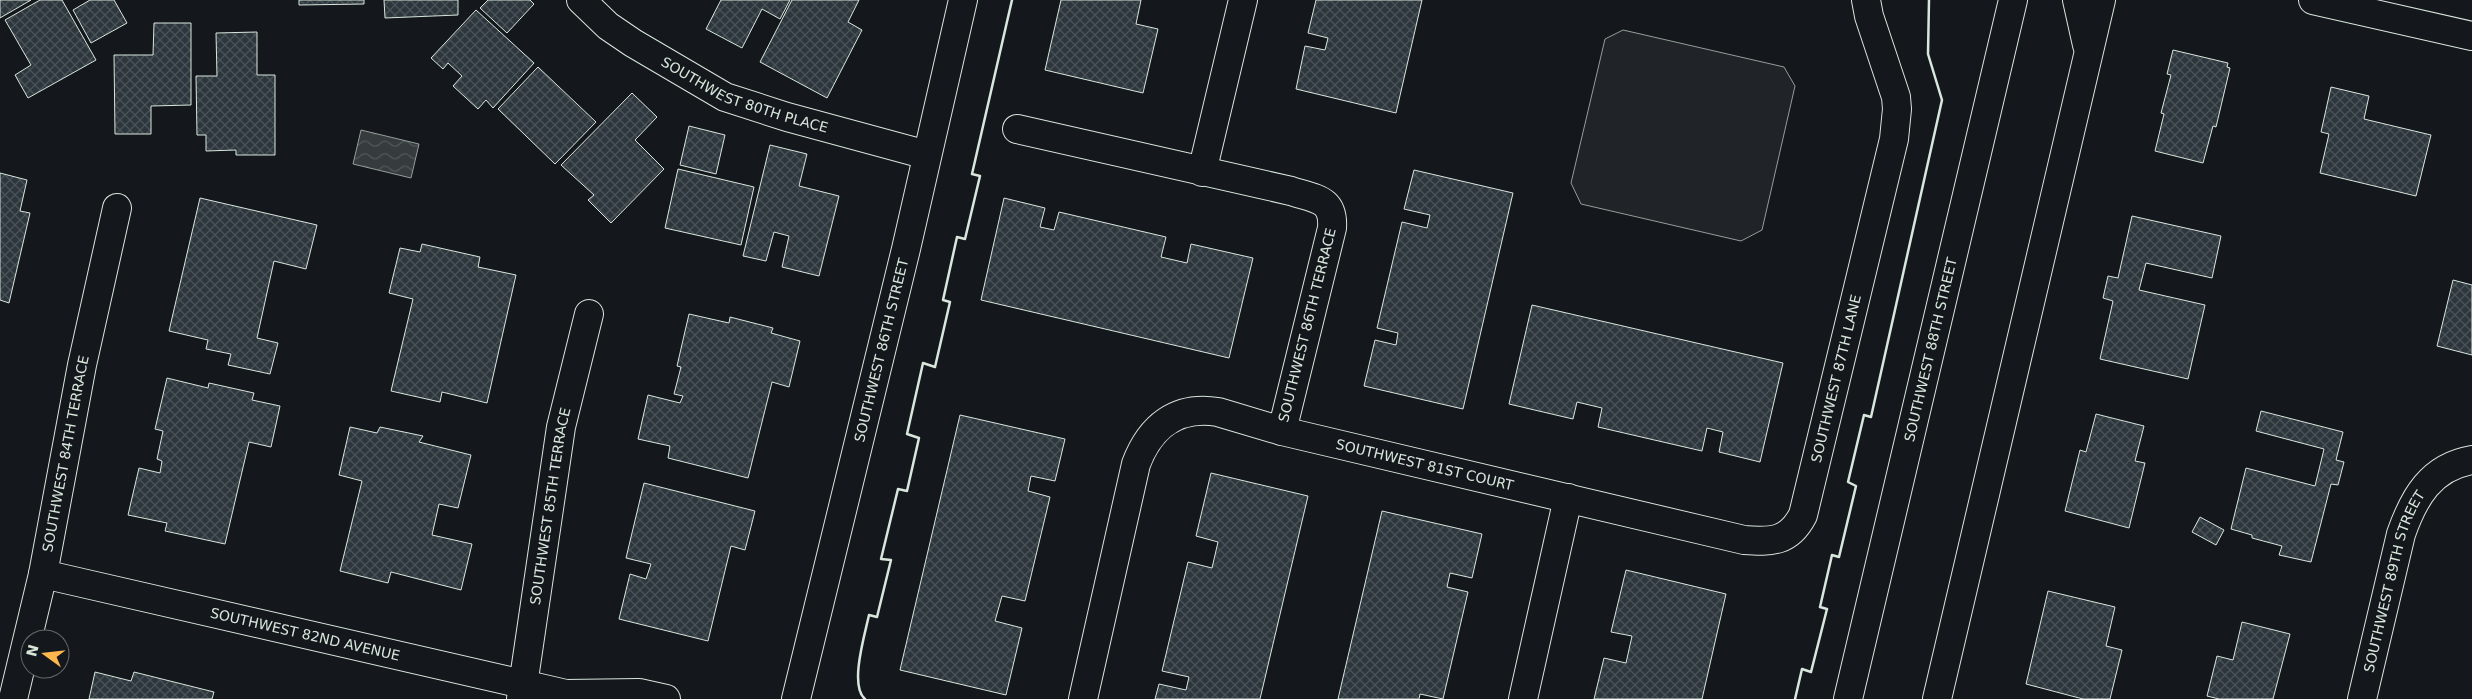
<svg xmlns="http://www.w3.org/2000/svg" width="2472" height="699" font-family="'DejaVu Sans',sans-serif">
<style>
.park{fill:#202428;stroke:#939e99}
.water{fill:url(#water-waves);stroke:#939e99}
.building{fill:url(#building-cross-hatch);stroke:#d8e6dc}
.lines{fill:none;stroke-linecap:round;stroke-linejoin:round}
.minor-casing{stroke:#d8e6dc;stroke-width:30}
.tertiary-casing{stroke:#d8e6dc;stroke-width:30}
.primary-casing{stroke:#d8e6dc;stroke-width:30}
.minor{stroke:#14181c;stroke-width:28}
.tertiary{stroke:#14181c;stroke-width:28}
.primary{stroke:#14181c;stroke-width:28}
.wall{stroke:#d8e6dc;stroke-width:2.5}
.labels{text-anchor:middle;stroke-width:4;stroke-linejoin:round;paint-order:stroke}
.street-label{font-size:14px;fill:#d8e6dc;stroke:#14181c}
</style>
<defs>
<pattern id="water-waves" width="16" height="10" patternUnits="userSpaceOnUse" patternTransform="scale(1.25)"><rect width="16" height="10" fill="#363b3e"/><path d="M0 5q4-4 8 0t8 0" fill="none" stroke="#525759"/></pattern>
<pattern id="building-cross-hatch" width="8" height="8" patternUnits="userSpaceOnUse" patternTransform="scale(1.25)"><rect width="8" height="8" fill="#2c363c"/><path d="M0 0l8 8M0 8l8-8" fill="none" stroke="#4a5358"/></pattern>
</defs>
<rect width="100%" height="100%" fill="#14181c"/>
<!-- park -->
<path class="park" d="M 1623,30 L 1784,67 L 1795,86 L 1762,230 L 1741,241 L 1581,204 L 1571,183 L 1605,39 Z"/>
<!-- water -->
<path class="water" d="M 361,130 L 419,144 L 411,178 L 353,164 Z"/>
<!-- building -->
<path class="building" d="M 0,0 L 31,0 L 0,18 Z
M 40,0 L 62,0 L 96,60 L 28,98 L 15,75 L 31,65 L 5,20 Z
M 90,0 L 114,0 L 127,23 L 91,43 L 73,10 Z
M 299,0 L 364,0 L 364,4 L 299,5 Z
M 384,0 L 458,0 L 458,15 L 385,18 Z
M 488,0 L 530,0 L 534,4 L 507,33 L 480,8 Z
M 721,0 L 790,0 L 780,19 L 762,9 L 742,48 L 706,29 Z
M 792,0 L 859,0 L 848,22 L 862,30 L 827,98 L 760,62 Z
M 1061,0 L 1141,0 L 1136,24 L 1158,29 L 1143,93 L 1045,70 Z
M 1316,0 L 1422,0 L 1396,113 L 1296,89 L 1305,46 L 1325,50 L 1328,38 L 1308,33 Z
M 476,10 L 534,63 L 493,108 L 486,100 L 478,109 L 453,86 L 462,76 L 448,63 L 443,69 L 431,58 Z
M 154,23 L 191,23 L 191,105 L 151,106 L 151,134 L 115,134 L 114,55 L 153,55 Z
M 257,32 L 257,75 L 275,75 L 275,155 L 236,155 L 236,150 L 206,151 L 206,135 L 197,135 L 196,76 L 217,76 L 216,33 Z
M 2173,50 L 2228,63 L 2227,67 L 2230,68 L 2216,127 L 2213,126 L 2203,163 L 2155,151 L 2164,114 L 2161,113 L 2171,75 L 2167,74 Z
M 538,67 L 596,122 L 555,164 L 498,109 Z
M 2331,87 L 2369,96 L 2364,119 L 2431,135 L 2416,196 L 2320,173 L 2329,134 L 2321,132 Z
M 632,93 L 657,117 L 635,140 L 664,169 L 611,223 L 588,200 L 594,195 L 561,165 Z
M 689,126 L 725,135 L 716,174 L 680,165 Z
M 770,145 L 807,154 L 799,186 L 839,196 L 819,276 L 782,267 L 789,236 L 774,232 L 766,261 L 743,256 Z
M 678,169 L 754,187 L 741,245 L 665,228 Z
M 1414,170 L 1513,193 L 1463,409 L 1364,386 L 1375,340 L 1396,345 L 1398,333 L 1377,328 L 1402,222 L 1427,228 L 1430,215 L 1404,209 Z
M 0,173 L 27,180 L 20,211 L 30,213 L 9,303 L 0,300 Z
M 200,198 L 317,225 L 306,269 L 274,261 L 257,338 L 278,343 L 270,374 L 228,365 L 231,354 L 206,349 L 208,340 L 169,331 Z
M 1004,198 L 1045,208 L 1040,227 L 1054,230 L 1059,212 L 1166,237 L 1161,257 L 1187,263 L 1191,244 L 1253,258 L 1229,358 L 981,300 Z
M 2132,216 L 2221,236 L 2212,278 L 2146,263 L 2139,290 L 2205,305 L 2188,379 L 2100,359 L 2113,301 L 2103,298 L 2108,276 L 2118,278 Z
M 422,244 L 480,257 L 478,267 L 516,275 L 487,403 L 442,392 L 440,402 L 391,391 L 413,299 L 389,293 L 400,248 L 420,252 Z
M 2453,280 L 2472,285 L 2472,355 L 2437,346 Z
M 1532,305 L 1783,363 L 1760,462 L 1719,452 L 1723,432 L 1707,428 L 1702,451 L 1598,427 L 1602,408 L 1577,402 L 1573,419 L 1509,404 Z
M 689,314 L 729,323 L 730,317 L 773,328 L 771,333 L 800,341 L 789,387 L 772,382 L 748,478 L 668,458 L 670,446 L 638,439 L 648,395 L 680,403 L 683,396 L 674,394 L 681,367 L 677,366 Z
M 167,378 L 208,388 L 209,383 L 254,393 L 252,400 L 280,406 L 271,447 L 249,442 L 225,544 L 165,531 L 167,523 L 128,515 L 139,468 L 160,473 L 162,461 L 157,459 L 163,431 L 155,429 Z
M 2261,411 L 2343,432 L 2336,460 L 2344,462 L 2338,485 L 2331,484 L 2311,562 L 2279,555 L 2282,546 L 2252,538 L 2252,535 L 2231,529 L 2246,468 L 2315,486 L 2324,449 L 2256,431 Z
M 2096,414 L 2144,426 L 2135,461 L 2145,463 L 2129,528 L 2065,511 L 2080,450 L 2086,452 Z
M 960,415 L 1065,439 L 1055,481 L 1031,476 L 1028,491 L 1050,497 L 1025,601 L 1002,596 L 995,621 L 1022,628 L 1006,695 L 900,670 Z
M 350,427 L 377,433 L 380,427 L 423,436 L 419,442 L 471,455 L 458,508 L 439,504 L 432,535 L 472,544 L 461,590 L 391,572 L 388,583 L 340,571 L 362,481 L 339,475 Z
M 1211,473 L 1308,496 L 1260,699 L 1155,699 L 1159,684 L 1186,690 L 1189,677 L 1162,671 L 1188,562 L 1212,568 L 1218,542 L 1196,536 Z
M 644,483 L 755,511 L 745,550 L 731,546 L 708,641 L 619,619 L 630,574 L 646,579 L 651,564 L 626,558 Z
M 1382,511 L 1482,534 L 1472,578 L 1450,573 L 1447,587 L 1468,592 L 1443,699 L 1420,694 L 1419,699 L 1338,699 Z
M 2200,517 L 2224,530 L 2216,545 L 2192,532 Z
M 1626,570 L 1726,594 L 1702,699 L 1594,699 L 1604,658 L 1626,663 L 1632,636 L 1611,632 Z
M 2048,591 L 2115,607 L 2106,646 L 2122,650 L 2110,699 L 2083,699 L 2026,684 Z
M 2242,622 L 2290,634 L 2273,699 L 2219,699 L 2207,696 L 2217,656 L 2233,660 Z
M 95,672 L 131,681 L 134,672 L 214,692 L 212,699 L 89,699 Z"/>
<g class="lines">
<!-- minor casing -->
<g class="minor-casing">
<g id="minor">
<path id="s1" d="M 581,0 L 608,26 L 633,43 L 725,97 L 787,117 L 927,155"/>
<path d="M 1017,129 L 1291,191 C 1315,199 1334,198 1332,228 L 1282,431"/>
<path d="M 1202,172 L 1243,0"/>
<path id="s2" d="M 43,574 L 566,694 L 639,693 L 666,699"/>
<path id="s3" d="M 13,699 L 43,574 L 82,365 L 117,208"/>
<path id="s4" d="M 521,699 L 561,427 L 589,314"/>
<path id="s5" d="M 1083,699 L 1136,464 C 1150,427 1176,405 1218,412 L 1282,431 L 1744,540 C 1772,542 1789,542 1803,515 L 1894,139 L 1897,109 L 1896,97 L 1869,16 L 1866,0"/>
<path d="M 1523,699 L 1568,498"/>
<path id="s6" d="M 2362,699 L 2401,534 C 2414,497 2431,467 2472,460"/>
</g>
</g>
<!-- tertiary casing -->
<g class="tertiary-casing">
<g id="tertiary">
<path d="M 2313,0 L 2472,36"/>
<path id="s7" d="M 796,699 L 906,249 L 963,0"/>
</g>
</g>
<!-- primary casing -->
<g class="primary-casing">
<g id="primary">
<path d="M 2077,0 L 2087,45"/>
<path id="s8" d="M 1848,699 L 2013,0"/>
<path d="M 1937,699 L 2101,0"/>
</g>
</g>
<!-- minor -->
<use href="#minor" class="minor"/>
<!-- tertiary -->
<use href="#tertiary" class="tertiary"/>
<!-- primary -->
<use href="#primary" class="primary"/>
<!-- wall -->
<path class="wall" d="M 865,699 C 849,686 865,634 869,615 L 877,617 L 891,560 L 881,559 L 898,489 L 907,491 L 919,438 L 907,434 L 923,363 L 935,367 L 950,302 L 943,300 L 957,237 L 965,239 L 980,176 L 972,174 L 1012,0
M 1795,699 L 1802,669 L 1811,672 L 1827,609 L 1820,607 L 1832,555 L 1839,557 L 1856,486 L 1848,482 L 1864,415 L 1871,417 L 1942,100 L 1928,54 L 1929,0"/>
</g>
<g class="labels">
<!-- street labels -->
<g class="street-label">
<text dy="5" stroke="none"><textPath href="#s1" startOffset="192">SOUTHWEST 80TH PLACE</textPath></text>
<text transform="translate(1307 325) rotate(-76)" y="5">SOUTHWEST 86TH TERRACE</text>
<text dy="5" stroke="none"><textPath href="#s8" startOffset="359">SOUTHWEST 88TH STREET</textPath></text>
<text dy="5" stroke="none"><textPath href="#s7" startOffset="359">SOUTHWEST 86TH STREET</textPath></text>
<text dy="5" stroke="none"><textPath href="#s5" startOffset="1099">SOUTHWEST 87TH LANE</textPath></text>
<text dy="5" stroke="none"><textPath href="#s3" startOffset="251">SOUTHWEST 84TH TERRACE</textPath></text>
<text dy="5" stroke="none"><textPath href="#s5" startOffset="561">SOUTHWEST 81ST COURT</textPath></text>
<text dy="5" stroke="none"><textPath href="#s4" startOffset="195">SOUTHWEST 85TH TERRACE</textPath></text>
<text dy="5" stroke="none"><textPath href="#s6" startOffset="122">SOUTHWEST 89TH STREET</textPath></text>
<text dy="5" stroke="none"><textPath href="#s2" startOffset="269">SOUTHWEST 82ND AVENUE</textPath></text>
</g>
</g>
<!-- north arrow -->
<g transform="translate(45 654) rotate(285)"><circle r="24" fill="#14181c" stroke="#626a69"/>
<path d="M0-4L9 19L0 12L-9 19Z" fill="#ffb74d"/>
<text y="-8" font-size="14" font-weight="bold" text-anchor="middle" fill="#d8e6dc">N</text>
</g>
</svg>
